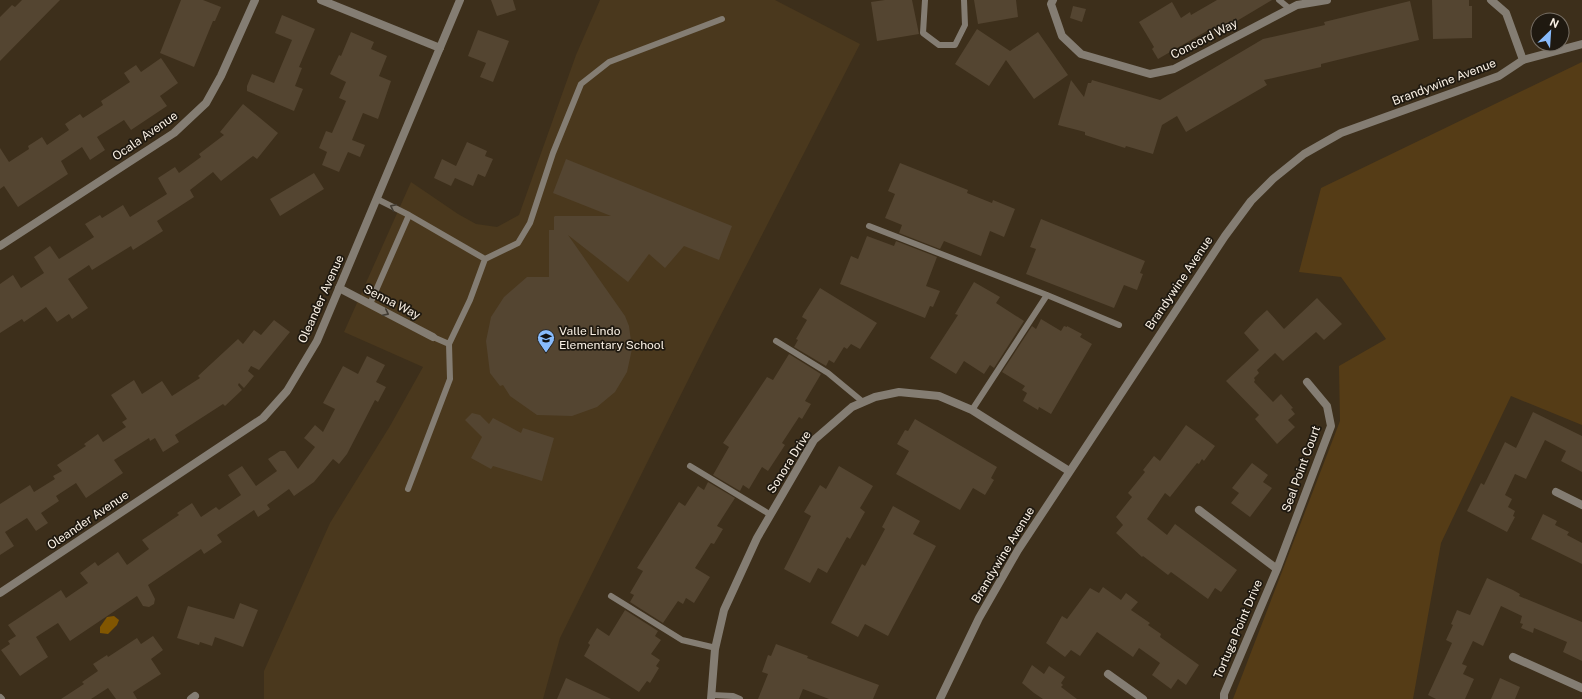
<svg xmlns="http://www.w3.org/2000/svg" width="1582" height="699" font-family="'Public Sans',sans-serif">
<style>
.built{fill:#4a381d}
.green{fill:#553c16}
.water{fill:#815601}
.building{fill:#544531}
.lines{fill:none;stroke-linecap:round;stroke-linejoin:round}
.service{stroke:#847d73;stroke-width:6}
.minor{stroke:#847d73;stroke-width:8}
.tertiary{stroke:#847d73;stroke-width:8}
.oneway{stroke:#423c33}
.labels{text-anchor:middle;stroke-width:3.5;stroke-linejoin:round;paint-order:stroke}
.street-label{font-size:12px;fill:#faf1e5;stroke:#1f1910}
.poi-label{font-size:12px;fill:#faf1e5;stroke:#1f1910;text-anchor:start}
</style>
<rect width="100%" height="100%" fill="#3d2f1b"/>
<!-- built -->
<path class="built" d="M 600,0 L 775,0 L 860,44 L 709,338 L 560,638 L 543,699 L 264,699 L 264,671 L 330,523 L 390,426 L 423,367 L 344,332 L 411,182 L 458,214 L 476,224 L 497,227 L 519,215 L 576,55 Z"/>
<!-- green -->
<path class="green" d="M 1582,62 L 1582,425 L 1511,396 L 1441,543 L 1413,699 L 1233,699 L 1340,421 L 1339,366 L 1386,339 L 1341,277 L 1299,272 L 1321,188 Z"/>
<!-- water -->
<path class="water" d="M 114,616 L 119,620 L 117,625 L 108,634 L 100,633 L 100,627 L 107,617 Z"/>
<!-- building -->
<path class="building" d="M 22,0 L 60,0 L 0,61 L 0,17 L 12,5 L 15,7 Z
M 181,0 L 203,0 L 221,7 L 215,21 L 213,21 L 194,67 L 160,53 Z
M 491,0 L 513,0 L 516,10 L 497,16 Z
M 885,0 L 912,0 L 919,34 L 877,41 L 871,2 Z
M 974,0 L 1016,0 L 1018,17 L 978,24 Z
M 1217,0 L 1272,0 L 1215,34 L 1212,28 L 1158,59 L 1152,49 L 1154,47 L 1139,22 L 1172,2 L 1181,18 L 1190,12 L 1191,15 Z
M 1432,0 L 1469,0 L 1469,6 L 1472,6 L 1472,38 L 1433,39 Z
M 1410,1 L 1419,40 L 1321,64 L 1321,67 L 1264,80 L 1267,85 L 1186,132 L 1177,116 L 1162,125 L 1153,154 L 1126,146 L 1125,148 L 1085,135 L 1085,132 L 1058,125 L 1071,80 L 1084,97 L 1088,83 L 1091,83 L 1092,80 L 1160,100 L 1263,39 L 1325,25 L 1324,22 Z
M 1073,6 L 1086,9 L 1082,22 L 1070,18 Z
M 282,15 L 315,29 L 299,67 L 302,68 L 295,86 L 303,89 L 294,111 L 247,91 L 247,86 L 252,74 L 274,83 L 292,40 L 275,33 Z
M 977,29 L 1010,51 L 1038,32 L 1068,75 L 1034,99 L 1006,60 L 989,86 L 955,64 Z
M 478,30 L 509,41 L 493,82 L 480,77 L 486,63 L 468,56 Z
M 351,32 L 374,42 L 371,49 L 387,56 L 379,76 L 391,81 L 378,119 L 363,113 L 352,140 L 365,145 L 360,157 L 348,152 L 339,172 L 322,165 L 327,152 L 319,148 L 326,131 L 332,133 L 346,101 L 339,98 L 346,82 L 330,74 L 339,55 L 341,56 Z
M 161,58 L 178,83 L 160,96 L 167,106 L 131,130 L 124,120 L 97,137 L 105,150 L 90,160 L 82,147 L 61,161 L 68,174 L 18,207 L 4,186 L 0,189 L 0,148 L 9,162 L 29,149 L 28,146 L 42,137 L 47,145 L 69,130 L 65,124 L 80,114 L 83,118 L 103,105 L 101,101 L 130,82 L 124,73 L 136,65 L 141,72 Z
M 243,104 L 278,133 L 257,159 L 253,156 L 221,181 L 213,172 L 190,190 L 194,197 L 157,221 L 163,231 L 133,250 L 131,246 L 92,270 L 89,265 L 68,279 L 88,308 L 72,319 L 69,314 L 57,322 L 46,307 L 24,322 L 22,319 L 0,333 L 0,284 L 13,275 L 21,288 L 44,273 L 34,257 L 50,246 L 59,259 L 94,237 L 85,224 L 100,215 L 102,218 L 123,205 L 130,217 L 167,194 L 158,178 L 175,167 L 179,173 L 201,157 L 199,154 L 224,135 L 220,132 Z
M 467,142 L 487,151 L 485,156 L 493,159 L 485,177 L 478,174 L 473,186 L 455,178 L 451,186 L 434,178 L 442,159 L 456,166 Z
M 566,159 L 732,226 L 719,260 L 684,246 L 665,268 L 649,254 L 628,282 L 568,235 L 625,316 L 629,326 L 632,349 L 627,372 L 615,392 L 597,407 L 572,416 L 537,415 L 510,396 L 503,385 L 500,386 L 490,373 L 486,341 L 491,317 L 504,297 L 527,277 L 549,277 L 549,230 L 554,230 L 554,216 L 555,217 L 555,216 L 611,216 L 553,193 Z
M 900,163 L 968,190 L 967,193 L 992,203 L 993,200 L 1015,209 L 1004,237 L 990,231 L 981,256 L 944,241 L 940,249 L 899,233 L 902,225 L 885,218 L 895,194 L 888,191 Z
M 314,173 L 324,189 L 280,216 L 270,199 Z
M 1041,219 L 1145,261 L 1140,273 L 1143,274 L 1137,290 L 1124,285 L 1114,308 L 1026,274 L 1036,249 L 1030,247 Z
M 867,236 L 894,246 L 896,241 L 937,257 L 926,286 L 940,291 L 933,307 L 930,306 L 925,318 L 840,284 L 851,256 L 858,259 Z
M 974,282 L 1000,297 L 996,303 L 1024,321 L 994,368 L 990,365 L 984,374 L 964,361 L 956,374 L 930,358 L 958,315 L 955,314 Z
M 820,288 L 877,323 L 860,349 L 851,344 L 847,349 L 844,347 L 834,363 L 829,360 L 826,366 L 794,347 L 798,340 L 796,339 L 807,320 L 802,317 L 804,313 Z
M 1317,298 L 1342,324 L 1324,340 L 1316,332 L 1283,361 L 1275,353 L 1257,370 L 1259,373 L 1254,378 L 1255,380 L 1254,382 L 1273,402 L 1281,394 L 1293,408 L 1291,409 L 1295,414 L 1288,420 L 1295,427 L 1277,444 L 1255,419 L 1259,415 L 1226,381 L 1259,350 L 1244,333 L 1255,321 L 1267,310 L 1284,329 Z
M 1041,319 L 1061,331 L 1064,326 L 1067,327 L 1067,326 L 1082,334 L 1080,337 L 1092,344 L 1051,414 L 1039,407 L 1038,410 L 1023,401 L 1027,393 L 1022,390 L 1025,386 L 1002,372 L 1032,326 L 1036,329 Z
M 274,320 L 290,332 L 259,370 L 251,366 L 248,371 L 254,376 L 244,388 L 239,383 L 238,385 L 242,390 L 225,406 L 223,404 L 175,435 L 179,442 L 163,452 L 155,438 L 150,441 L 149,438 L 114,460 L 123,473 L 86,498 L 76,483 L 56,496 L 59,501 L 41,513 L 48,523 L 36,531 L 27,518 L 5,532 L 14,546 L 0,555 L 0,504 L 30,485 L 34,492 L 55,479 L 53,476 L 62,471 L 57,465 L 86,446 L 84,444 L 98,434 L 103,442 L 126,427 L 122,422 L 127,419 L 111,395 L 134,380 L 142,394 L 162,381 L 172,396 L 200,378 L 198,376 L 238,339 L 243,344 L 254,330 L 261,335 Z
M 789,354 L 821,374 L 805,401 L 811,404 L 802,419 L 799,417 L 782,443 L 785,445 L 768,471 L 762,467 L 749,489 L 743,485 L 740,491 L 713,475 L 729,447 L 723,443 L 767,377 L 773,380 Z
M 367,356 L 385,365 L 376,382 L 386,387 L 378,402 L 375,400 L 347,454 L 339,464 L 333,459 L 314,482 L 294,496 L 289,489 L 267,505 L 270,509 L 258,517 L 254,510 L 217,535 L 222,542 L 204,554 L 201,549 L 148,585 L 155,599 L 154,604 L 149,607 L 143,606 L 137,596 L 70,641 L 58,623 L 36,637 L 48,657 L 20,676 L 1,650 L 10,644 L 8,641 L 16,636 L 8,625 L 61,590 L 66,598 L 88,583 L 80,573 L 95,562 L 98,566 L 118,552 L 127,565 L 149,549 L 142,540 L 179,515 L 177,513 L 192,503 L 201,517 L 216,507 L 219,510 L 241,495 L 228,475 L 242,466 L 256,486 L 277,471 L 268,459 L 280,451 L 285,451 L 298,469 L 315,447 L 304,438 L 315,425 L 323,432 L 335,409 L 323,403 L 343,366 L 358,374 Z
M 1533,412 L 1582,436 L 1582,472 L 1561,461 L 1566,451 L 1545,440 L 1526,479 L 1515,474 L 1505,495 L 1512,499 L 1508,507 L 1515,511 L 1513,516 L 1515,517 L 1507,532 L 1467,511 L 1481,483 L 1484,485 L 1505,442 L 1516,448 Z
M 472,413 L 480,415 L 489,424 L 493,418 L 521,433 L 523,428 L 554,438 L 542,481 L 493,466 L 491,469 L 471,458 L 482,437 L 465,420 Z
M 915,419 L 997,467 L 991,478 L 994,480 L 985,495 L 973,488 L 960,510 L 896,474 L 909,451 L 897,444 L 905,430 L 908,431 Z
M 1186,425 L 1215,446 L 1204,461 L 1202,459 L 1199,464 L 1197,463 L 1170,497 L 1165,493 L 1147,519 L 1167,535 L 1175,524 L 1237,570 L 1221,592 L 1215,588 L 1208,599 L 1171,572 L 1168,575 L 1143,556 L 1142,557 L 1116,533 L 1123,525 L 1116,517 L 1132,497 L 1128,493 L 1145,472 L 1143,470 L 1154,456 L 1160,461 Z
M 1252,463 L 1268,475 L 1263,482 L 1272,488 L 1250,517 L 1231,503 L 1239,493 L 1232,488 Z
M 839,466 L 873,486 L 860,508 L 865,512 L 850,539 L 847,537 L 827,573 L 818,568 L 810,583 L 784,569 L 811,516 L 804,512 L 820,485 L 826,489 Z
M 708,482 L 735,498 L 717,526 L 723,529 L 714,544 L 711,543 L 695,568 L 710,577 L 694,603 L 686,598 L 683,604 L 678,601 L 663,623 L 630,602 L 634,595 L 630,593 L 643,571 L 637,568 L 679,502 L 685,506 L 698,486 L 704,490 Z
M 893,506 L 920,521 L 913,534 L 936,546 L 888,636 L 865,624 L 858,637 L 831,623 L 862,564 L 865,566 L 885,529 L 882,527 Z
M 1543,514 L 1557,521 L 1555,525 L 1569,532 L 1567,535 L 1582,543 L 1582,564 L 1531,539 Z
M 1487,578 L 1513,590 L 1520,594 L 1519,596 L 1582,622 L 1582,661 L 1563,652 L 1567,642 L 1534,628 L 1533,633 L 1521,628 L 1523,624 L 1520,623 L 1522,616 L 1501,606 L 1483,646 L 1473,641 L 1462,664 L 1467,666 L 1463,674 L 1474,679 L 1465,699 L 1436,699 L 1428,695 L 1452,643 L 1446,640 L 1453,625 L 1451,624 L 1457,610 L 1470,615 Z
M 1103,587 L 1121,600 L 1126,593 L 1138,602 L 1131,610 L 1150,623 L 1148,625 L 1161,634 L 1160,637 L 1199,665 L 1186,685 L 1178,679 L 1171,689 L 1152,675 L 1160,663 L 1139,648 L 1133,657 L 1097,632 L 1080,656 L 1071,650 L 1065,657 L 1046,643 L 1062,616 L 1067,619 L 1090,588 L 1099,593 Z
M 240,603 L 258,610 L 243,647 L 215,637 L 212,646 L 200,642 L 199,645 L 177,638 L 188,606 L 234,619 Z
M 625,610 L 658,631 L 655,636 L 661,640 L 651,654 L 660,660 L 656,666 L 659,668 L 650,683 L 647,681 L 639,692 L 584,656 L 590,645 L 588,643 L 597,628 L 609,636 Z
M 153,636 L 163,650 L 151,659 L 161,674 L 133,692 L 137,699 L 116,699 L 108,688 L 91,699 L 61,699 L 84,684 L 82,682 L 98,671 L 93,664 L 107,655 L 108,657 L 137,638 L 141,644 Z
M 776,644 L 808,656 L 807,658 L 879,685 L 873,699 L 829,699 L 803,689 L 799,699 L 758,699 L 768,674 L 762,672 L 768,655 L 771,656 Z
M 1032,665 L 1044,674 L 1049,666 L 1065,677 L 1061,683 L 1063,685 L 1061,687 L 1077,699 L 1043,699 L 1034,693 L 1022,683 Z
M 566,678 L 611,699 L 557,699 Z
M 1500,678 L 1520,687 L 1515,699 L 1491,699 Z"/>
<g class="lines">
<!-- service -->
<path class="service" d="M 925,0 L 923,33 L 939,45 L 955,45 L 965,25 L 964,0
M 1279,0 L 1290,9
M 377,199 L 409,215 L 485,259 L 470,300 L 449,344 L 450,379 L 408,489
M 869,226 L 1047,295 L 1119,325
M 485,259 L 518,243 L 530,223 L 553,153 L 581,84 L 609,62 L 722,19
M 370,304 L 409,215
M 433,337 L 449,344
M 776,341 L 828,373 L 863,402
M 972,410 L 1047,295
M 690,466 L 771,515
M 611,596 L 682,640 L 716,648
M 712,695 L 733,696 L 740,699"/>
<!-- minor -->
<path class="minor" d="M 321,0 L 440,48
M 1053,0 L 1051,4 L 1062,36 L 1081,54 L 1150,74 L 1174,69 L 1297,5 L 1327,0
M 1491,0 L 1506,13 L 1523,60
M 0,246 L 174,133 L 206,103 L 221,76 L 255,0
M 339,288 L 433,337
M 1556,492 L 1582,505
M 1199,510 L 1277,569
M 1513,657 L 1582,688
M 1108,674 L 1143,699
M 0,698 L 1,699
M 191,699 L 195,696
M 711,699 L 715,649 L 724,610 L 757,538 L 814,440 L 852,407 L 875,397 L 899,392 L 939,396 L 972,410 L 1069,471
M 1224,699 L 1224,694 L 1277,569 L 1331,426 L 1327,406 L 1307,382"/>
<!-- tertiary -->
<path class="tertiary" d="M 0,593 L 263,418 L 287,391 L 317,341 L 460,0
M 940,699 L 979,618 L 1018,550 L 1225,236 L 1251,201 L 1273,179 L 1304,154 L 1341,133 L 1499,76 L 1523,60 L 1582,44"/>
</g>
<!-- one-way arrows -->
<defs><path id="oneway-chevron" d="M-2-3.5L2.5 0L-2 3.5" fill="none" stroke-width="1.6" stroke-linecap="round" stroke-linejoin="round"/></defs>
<g class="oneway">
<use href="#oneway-chevron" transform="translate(393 207) rotate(-154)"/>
<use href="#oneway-chevron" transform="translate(386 313) rotate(27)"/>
</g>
<!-- icons -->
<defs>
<g id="school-pin" transform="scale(0.9)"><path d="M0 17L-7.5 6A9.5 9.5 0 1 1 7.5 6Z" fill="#88bbfc" stroke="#1f1910"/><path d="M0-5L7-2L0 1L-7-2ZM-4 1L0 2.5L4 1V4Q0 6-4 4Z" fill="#111"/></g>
</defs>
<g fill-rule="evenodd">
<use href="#school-pin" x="546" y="338"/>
</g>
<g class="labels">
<!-- street labels -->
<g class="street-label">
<text transform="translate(1204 39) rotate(-27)" y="4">Concord Way</text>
<text transform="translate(1444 82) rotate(-21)" y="4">Brandywine Avenue</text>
<text transform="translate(145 136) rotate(-35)" y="4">Ocala Avenue</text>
<text transform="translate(1179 283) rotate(-56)" y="4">Brandywine Avenue</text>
<text transform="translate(321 299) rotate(-66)" y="4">Oleander Avenue</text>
<text transform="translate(392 302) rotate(27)" y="4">Senna Way</text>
<text transform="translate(789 462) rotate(-58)" y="4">Sonora Drive</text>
<text transform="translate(1301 469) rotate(-70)" y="4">Seal Point Court</text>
<text transform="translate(88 520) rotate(-34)" y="4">Oleander Avenue</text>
<text transform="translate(1003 555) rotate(-59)" y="4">Brandywine Avenue</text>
<text transform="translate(1238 629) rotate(-67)" y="4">Tortuga Point Drive</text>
</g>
<!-- poi labels -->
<g class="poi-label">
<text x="559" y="335">Valle Lindo<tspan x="559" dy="14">Elementary School</tspan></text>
</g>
</g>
<!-- north arrow -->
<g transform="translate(1550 32) rotate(25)"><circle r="19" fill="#1f1910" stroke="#776f65"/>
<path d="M0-3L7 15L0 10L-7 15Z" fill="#88bbfc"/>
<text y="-6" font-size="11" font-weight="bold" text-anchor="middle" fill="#faf1e5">N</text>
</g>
</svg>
